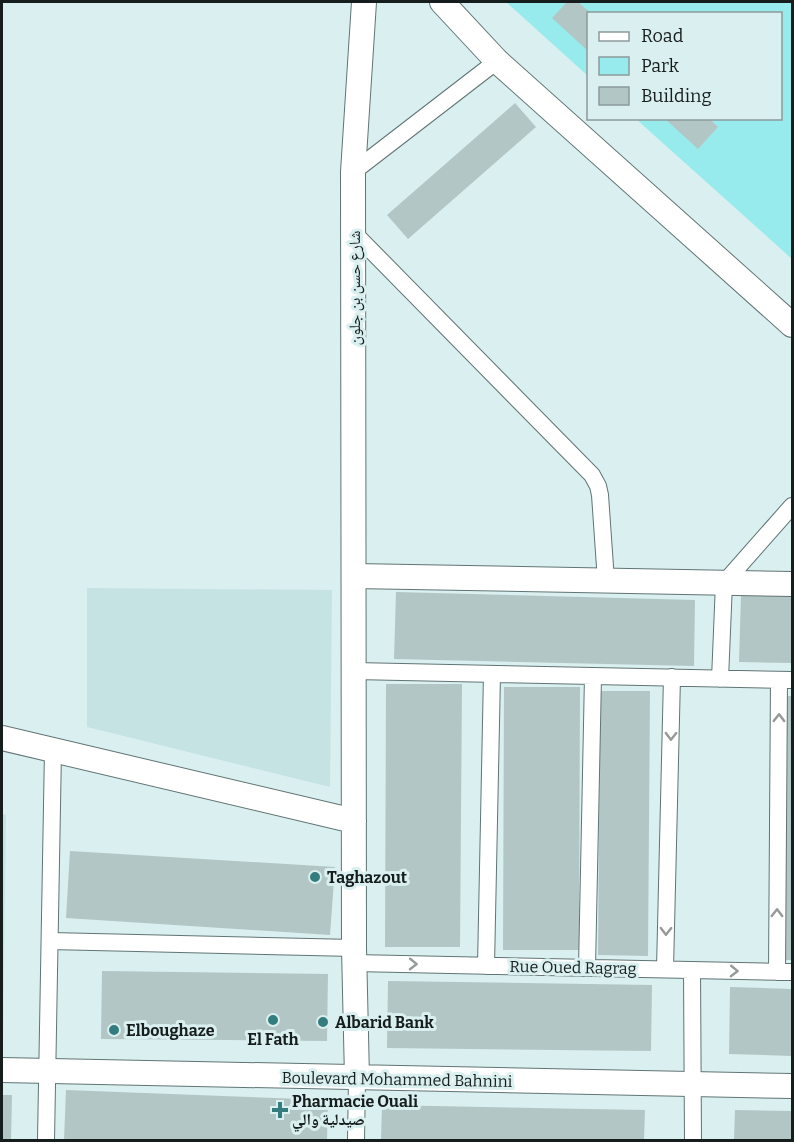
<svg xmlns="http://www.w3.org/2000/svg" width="794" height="1142" font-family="Bitter,'Noto Naskh Arabic',serif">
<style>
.built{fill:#c5e3e3}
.green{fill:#98ebed}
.building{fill:#b2c6c6}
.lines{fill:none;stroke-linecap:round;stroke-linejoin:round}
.street-casing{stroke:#617474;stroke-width:18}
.secondary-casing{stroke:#617474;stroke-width:26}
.street{stroke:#fff;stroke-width:16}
.secondary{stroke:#fff;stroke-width:24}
.oneway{stroke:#969999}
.poi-dot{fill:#347d7f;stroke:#daefef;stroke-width:2}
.labels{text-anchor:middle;stroke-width:6;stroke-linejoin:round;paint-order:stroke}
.street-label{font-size:16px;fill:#161d1d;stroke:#daefef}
.poi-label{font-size:16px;font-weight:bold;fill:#161d1d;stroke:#daefef;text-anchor:start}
</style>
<rect width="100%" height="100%" fill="#daefef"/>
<!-- built -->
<path class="built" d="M 87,588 L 332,590 L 330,787 L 87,727 Z
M 2,814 L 6,815 L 3,1038 L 2,1038 Z"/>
<!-- green -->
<path class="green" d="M 506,2 L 792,2 L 792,259 L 636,119 L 780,118 L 780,14 L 588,14 L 588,76 Z"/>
<!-- building -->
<path class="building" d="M 567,2 L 578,2 L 592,14 L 588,14 L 588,51 L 552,18 Z
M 515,103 L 536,127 L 408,239 L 387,215 Z
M 664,118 L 709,118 L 718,127 L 698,149 Z
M 396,592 L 695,600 L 694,666 L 394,659 Z
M 741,595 L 792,596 L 792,663 L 739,662 Z
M 386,684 L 462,684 L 460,947 L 385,947 Z
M 504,687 L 580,687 L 579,950 L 503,950 Z
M 600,691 L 650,691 L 648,956 L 598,955 Z
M 786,696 L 792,696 L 792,960 L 785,960 Z
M 70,851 L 335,867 L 330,935 L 66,918 Z
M 102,971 L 328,974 L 327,1041 L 101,1039 Z
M 388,981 L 652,985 L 651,1051 L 387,1048 Z
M 730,987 L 792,989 L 792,1056 L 729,1054 Z
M 66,1090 L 328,1100 L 327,1140 L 64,1140 Z
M 2,1095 L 12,1095 L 11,1140 L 2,1140 Z
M 382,1105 L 645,1110 L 644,1140 L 381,1140 Z
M 735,1110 L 792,1111 L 792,1140 L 734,1140 Z"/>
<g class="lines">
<!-- street casing -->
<g class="street-casing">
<path id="street" d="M 353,172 L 497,61
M 354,233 L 592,475 L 598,486 L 600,495 L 606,581
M 354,671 L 792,680
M 720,679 L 724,583 L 792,506
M 50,941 L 354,948
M 354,963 L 792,972
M 486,966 L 492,674
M 587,968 L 593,676
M 665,969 L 672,677
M 692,970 L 693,1140
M 777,972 L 779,680
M 46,1140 L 53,750
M 356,1140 L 357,1078"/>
</g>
<!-- secondary casing -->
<g class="secondary-casing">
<path id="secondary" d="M 442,2 L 497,61 L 792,325
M 354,576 L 792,584
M 2,738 L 354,821
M 2,1070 L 792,1086
M 357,1078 L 354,948 L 353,172 L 364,2"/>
</g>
<!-- street -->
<use href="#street" class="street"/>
<!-- secondary -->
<use href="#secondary" class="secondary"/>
</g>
<!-- one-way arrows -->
<defs><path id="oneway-chevron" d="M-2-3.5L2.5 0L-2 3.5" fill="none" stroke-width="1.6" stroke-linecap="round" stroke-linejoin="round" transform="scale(1.5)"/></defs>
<g class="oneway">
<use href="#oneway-chevron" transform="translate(779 718) rotate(-89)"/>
<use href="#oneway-chevron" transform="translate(671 736) rotate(91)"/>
<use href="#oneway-chevron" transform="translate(777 913) rotate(-89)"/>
<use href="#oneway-chevron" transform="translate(666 931) rotate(91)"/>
<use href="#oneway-chevron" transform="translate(413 964) rotate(1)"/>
<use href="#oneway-chevron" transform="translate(734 971) rotate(1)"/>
</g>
<!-- markers -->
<g class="poi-dot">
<circle cx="315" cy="877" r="6"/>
<circle cx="273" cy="1020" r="6"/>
<circle cx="323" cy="1022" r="6"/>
<circle cx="114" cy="1030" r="6"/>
<path d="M277 1101h6v6h6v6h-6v6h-6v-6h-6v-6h6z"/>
</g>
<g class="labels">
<!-- street labels -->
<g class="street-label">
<text transform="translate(354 288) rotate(-90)" y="6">شارع حسن بن جلون</text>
<text transform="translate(573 967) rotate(1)" y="6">Rue Oued Ragrag</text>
<text transform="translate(397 1079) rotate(1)" y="6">Boulevard Mohammed Bahnini</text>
</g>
<!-- poi labels -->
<g class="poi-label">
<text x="327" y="883">Taghazout</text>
<text x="335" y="1028">Albarid Bank</text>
<text x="126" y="1036">Elboughaze</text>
<text x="273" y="1045" text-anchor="middle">El Fath</text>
<text x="292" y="1107">Pharmacie Ouali<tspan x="292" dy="18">صيدلية والي</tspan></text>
</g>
</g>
<!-- border -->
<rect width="794" height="1142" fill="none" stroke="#161d1d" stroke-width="6"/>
<!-- legend -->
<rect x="587" y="12" width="195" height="108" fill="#daefef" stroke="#8c9b9b" stroke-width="1.5"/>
<rect x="599" y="32" width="30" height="9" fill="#ffffff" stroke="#8c9b9b" stroke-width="1.5"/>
<text x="641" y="42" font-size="18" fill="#161d1d">Road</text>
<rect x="599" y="57" width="30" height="18" fill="#98ebed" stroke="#8c9b9b" stroke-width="1.5"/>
<text x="641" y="72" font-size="18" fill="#161d1d">Park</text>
<rect x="599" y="87" width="30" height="18" fill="#b2c6c6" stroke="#8c9b9b" stroke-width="1.5"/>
<text x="641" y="102" font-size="18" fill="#161d1d">Building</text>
</svg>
